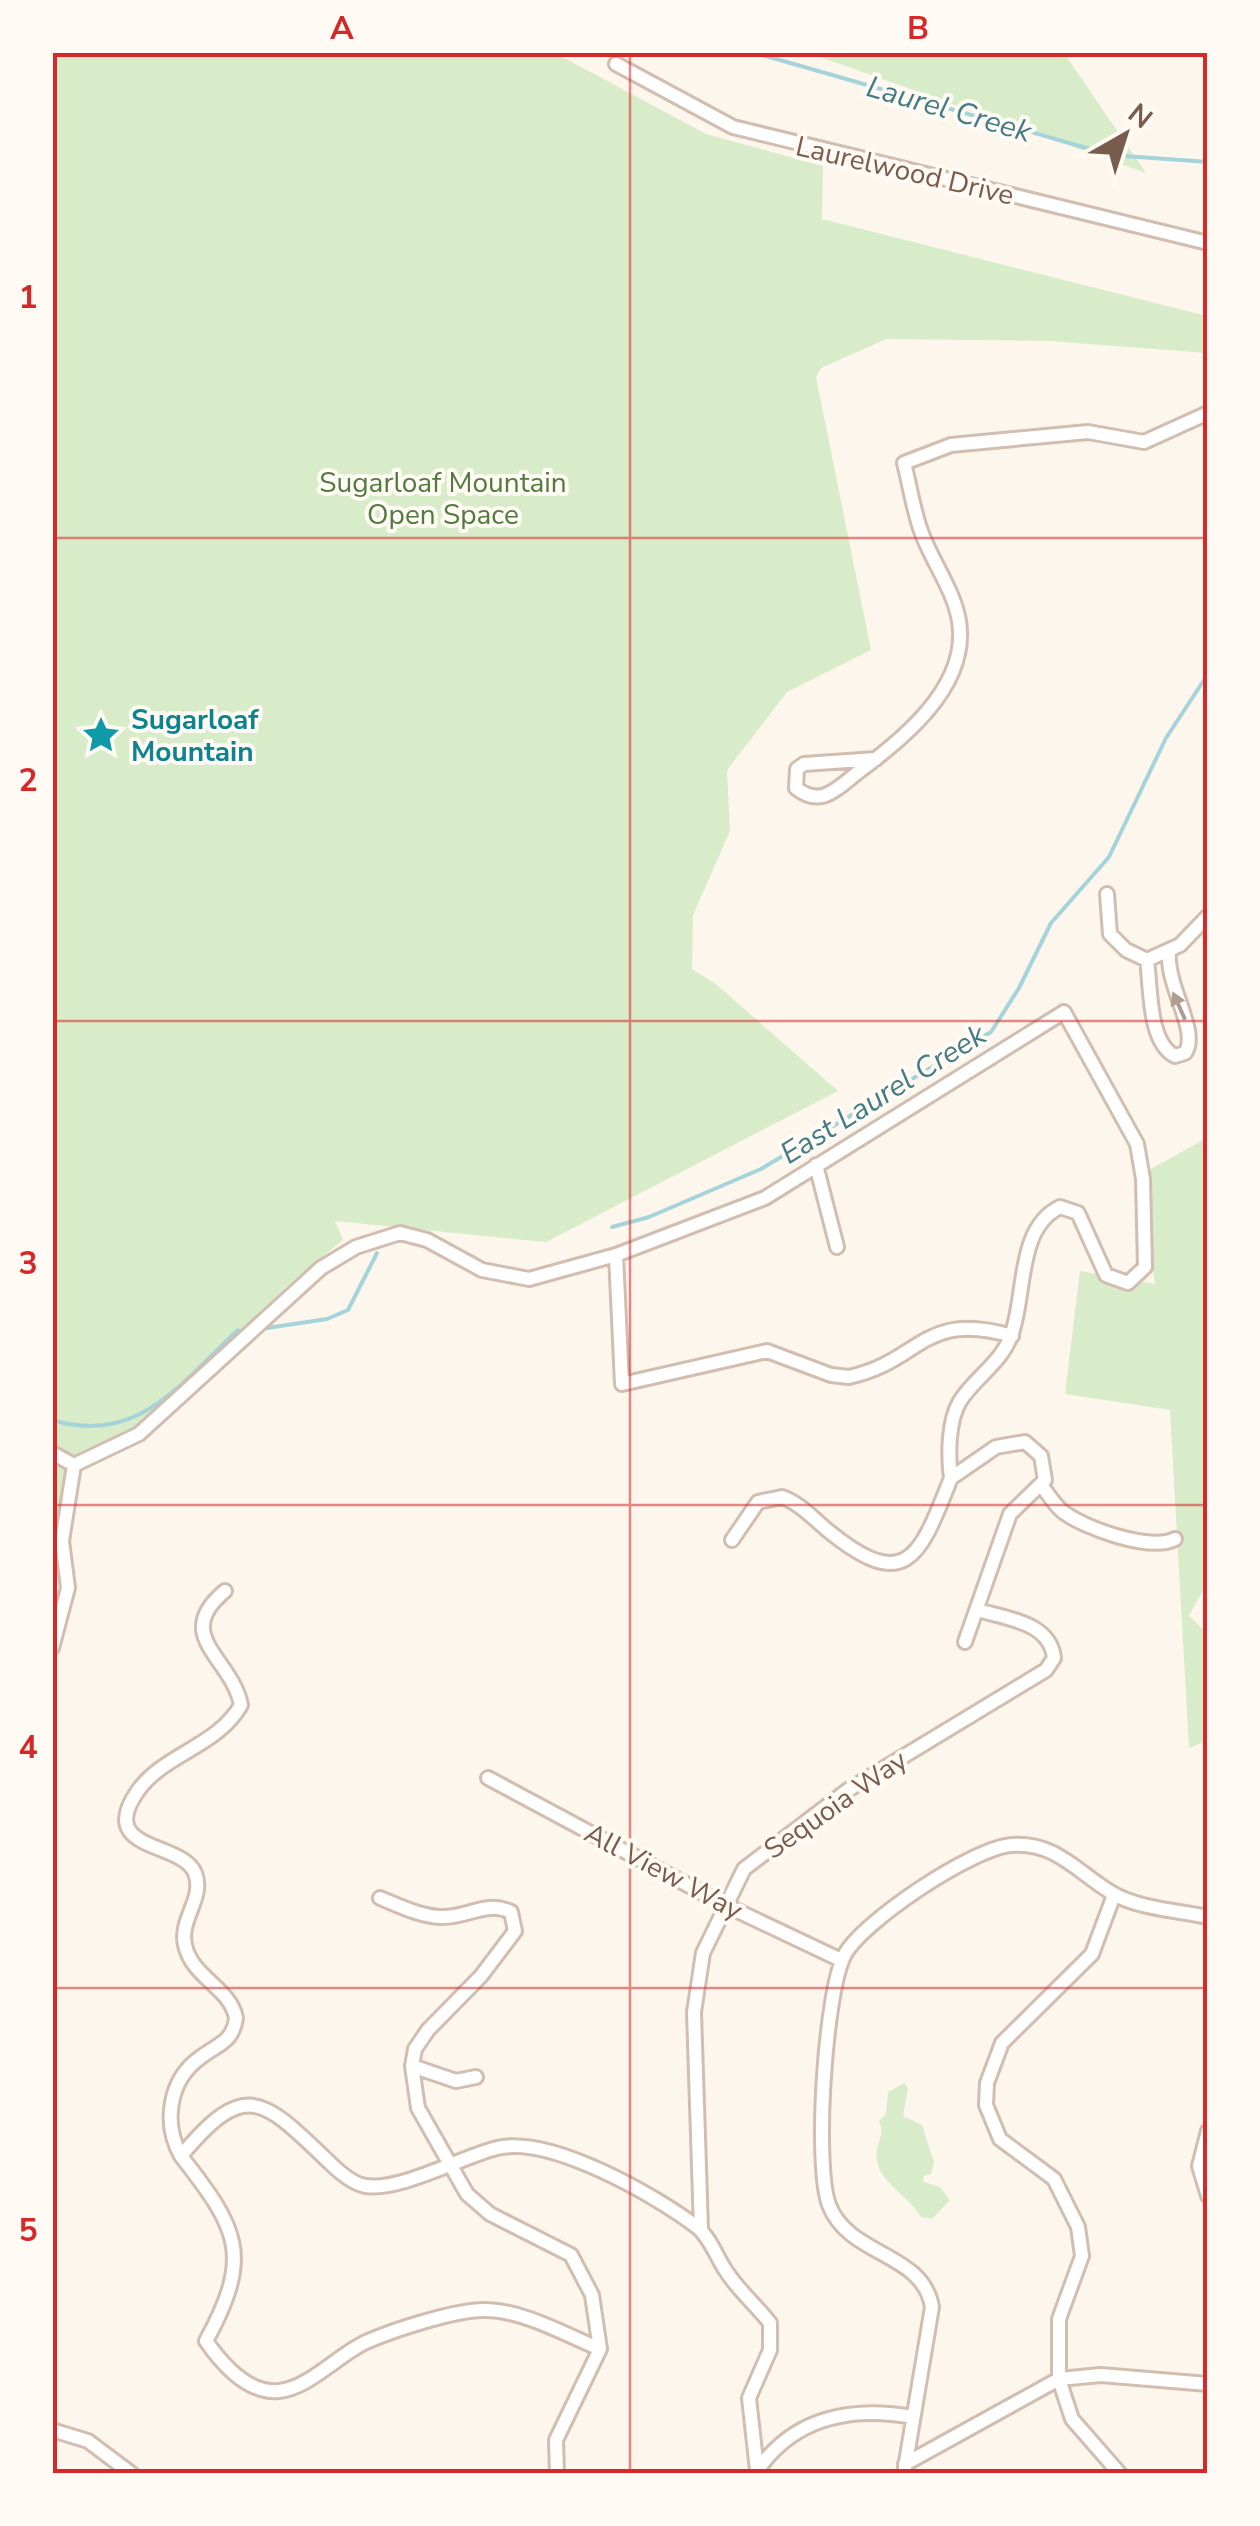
<svg xmlns="http://www.w3.org/2000/svg" width="1260" height="2526" font-family="'Nunito Sans',sans-serif">
<style>
.green{fill:#d8ecc9}
.lines{fill:none;stroke-linecap:round;stroke-linejoin:round}
.stream{stroke:#a5d3da;stroke-width:4}
.street-casing{stroke:#d1beb0;stroke-width:18}
.street{stroke:#fff;stroke-width:12}
.oneway{fill:#af9d94}
.grid{fill:none;stroke:#d62828;stroke-width:2.5;stroke-opacity:0.55}
.labels{text-anchor:middle;stroke-width:8;stroke-linejoin:round;paint-order:stroke}
.street-label{font-size:28px;fill:#7a5c4d;stroke:#fffaf3}
.park-label{font-size:28px;fill:#537a41;stroke:#fffaf3}
.culture-label{font-size:28px;font-weight:bold;fill:#0d838f;stroke:#fffaf3;text-anchor:start}
.water-label{font-size:30px;font-style:italic;fill:#437c86;stroke:#fffaf3}
.neatline{fill:none;stroke:#d62828;stroke-width:4}
.grid-label{font-size:32px;text-anchor:middle;font-weight:bold;fill:#d62828}
</style>
<rect width="100%" height="100%" fill="#fdf6ec"/>
<!-- green -->
<path class="green" d="M 53,53 L 555,53 L 706,134 L 823,166 L 822,219 L 1207,316 L 1207,353 L 1050,341 L 886,339 L 821,368 L 816,377 L 871,650 L 787,692 L 727,770 L 730,831 L 693,915 L 692,969 L 717,985 L 838,1091 L 546,1242 L 335,1221 L 343,1240 L 286,1287 L 141,1437 L 78,1469 L 68,1518 L 67,1561 L 53,1551 Z
M 809,53 L 1064,53 L 1146,173 Z
M 1207,1138 L 1208,1581 L 1189,1616 L 1207,1633 L 1208,1740 L 1189,1748 L 1170,1410 L 1065,1394 L 1080,1271 L 1155,1284 L 1138,1176 Z
M 904,2083 L 908,2088 L 903,2116 L 922,2125 L 934,2162 L 931,2174 L 923,2176 L 924,2182 L 940,2187 L 950,2200 L 932,2219 L 921,2217 C 910,2197 880,2183 877,2160 C 874,2144 886,2137 879,2121 L 886,2114 L 888,2092 Z"/>
<g class="lines">
<!-- stream -->
<path class="stream" d="M 752,52 L 1111,155 L 1208,162
M 612,1227 L 649,1217 L 761,1169 L 991,1032 L 1019,988 L 1051,923 L 1109,857 L 1166,738 L 1208,674
M 267,1328 L 327,1319 L 348,1310 L 377,1253
M 52,1420 C 139,1446 180,1383 238,1330"/>
<!-- street casing -->
<g class="street-casing">
<path id="street" d="M 616,64 L 733,127 L 1208,243
M 876,759 L 804,764 L 797,769 L 796,788 C 822,809 838,787 861,770 C 903,739 963,690 960,631 C 959,596 932,563 921,531 C 913,509 910,486 904,463 L 951,445 L 1088,432 L 1144,442 L 1208,413
M 1107,894 L 1110,934 L 1126,950 L 1147,960 L 1180,945 L 1208,916
M 1147,960 C 1151,988 1148,1042 1175,1056 L 1185,1053 C 1200,1031 1166,988 1169,951
M 816,1165 L 837,1247
M 616,1255 L 622,1384 L 767,1351 L 831,1375 L 849,1377 C 922,1361 922,1310 1012,1336
M 52,1453 L 74,1465
M 74,1465 L 139,1434 L 321,1268 L 356,1247 L 400,1233 L 427,1240 L 482,1270 L 529,1279 L 616,1255 L 765,1198 L 1064,1012 L 1137,1144 L 1143,1179 L 1145,1267 L 1128,1283 L 1106,1275 L 1078,1213 L 1060,1207 C 1017,1228 1026,1292 1012,1333 C 1002,1363 976,1376 960,1401 C 948,1421 948,1456 951,1478 L 996,1447 L 1025,1442 L 1041,1456 L 1045,1480 L 1010,1514 L 965,1642
M 1042,1486 C 1048,1494 1054,1504 1062,1511 C 1083,1528 1151,1552 1175,1539
M 732,1540 L 758,1502 L 782,1497 C 799,1503 812,1517 826,1529 C 907,1596 920,1556 951,1478
M 52,1648 L 68,1588 L 62,1541 L 74,1465
M 488,1778 L 725,1905 L 841,1960
M 1114,1895 L 1092,1954 L 1002,2043 L 987,2083 L 986,2105 L 1000,2139 L 1054,2179 L 1078,2227 L 1082,2256 L 1059,2319 L 1059,2379 L 1072,2419 L 1120,2474
M 380,1898 C 400,1906 419,1916 441,1917 C 468,1918 485,1900 511,1912 L 515,1931 L 481,1976 L 428,2030 L 415,2049 L 412,2066 L 418,2108 L 467,2194 L 490,2214 L 571,2255 L 592,2295 L 600,2349 L 556,2440 L 557,2474
M 412,2066 L 456,2081 L 476,2077
M 1208,2131 L 1199,2166 L 1208,2196
M 181,2156 C 163,2124 168,2080 201,2057 C 218,2044 233,2042 236,2018 C 230,1987 192,1978 185,1945 C 179,1919 205,1898 195,1873 C 182,1841 96,1852 137,1792 C 163,1754 217,1747 241,1705 C 232,1658 171,1636 225,1591
M 701,2229 L 694,2012 L 703,1953 L 744,1869 L 848,1790 L 1046,1670 L 1054,1658 C 1050,1622 1007,1619 978,1610
M 600,2349 C 564,2334 523,2310 484,2310 C 455,2310 393,2330 366,2342 C 338,2355 309,2388 279,2391 C 248,2394 222,2364 206,2341 C 253,2255 238,2229 181,2156 C 246,2077 264,2100 329,2162 C 338,2171 353,2184 366,2186 C 401,2191 461,2157 497,2148 C 550,2135 655,2195 697,2227 C 710,2237 717,2258 726,2271 C 738,2290 756,2305 770,2323 L 770,2350 L 749,2398 L 757,2470
M 52,2430 L 88,2441 L 132,2474
M 905,2464 L 1059,2379 L 1101,2375 L 1208,2384
M 757,2471 C 794,2417 852,2406 913,2417
M 904,2474 L 932,2307 C 923,2252 849,2257 829,2205 C 814,2164 825,1995 844,1956 C 861,1922 974,1847 1012,1845 C 1056,1842 1077,1872 1112,1893 C 1136,1908 1179,1911 1208,1917"/>
</g>
<!-- street -->
<use href="#street" class="street"/>
</g>
<!-- one-way arrows -->
<defs><path id="oneway-solid" d="M-6-.8H1V-3.2L6.5 0L1 3.2V.8H-6Z" transform="scale(2.5)"/></defs>
<use class="oneway" href="#oneway-solid" transform="translate(1179 1006) rotate(-114)"/>
<!-- grid -->
<path class="grid" d="M 630,52 L 630,2474M 52,538 L 1208,538M 52,1021 L 1208,1021M 52,1505 L 1208,1505M 52,1988 L 1208,1988"/>
<!-- icons -->
<defs>
<g id="sight-bare" transform="scale(3)"><path d="M0-6L1.8-2.2L6-1.7L2.9 1.2L3.7 5.4L0 3.3L-3.7 5.4L-2.9 1.2L-6-1.7L-1.8-2.2Z" fill="#0f9aa8" stroke="#fffaf3" stroke-width="2.5" paint-order="stroke"/></g>
</defs>
<g fill-rule="evenodd">
<use href="#sight-bare" x="101" y="735"/>
</g>
<g class="labels">
<!-- street labels -->
<g class="street-label">
<text transform="translate(905 170) rotate(13)" y="10">Laurelwood Drive</text>
<text transform="translate(835 1804) rotate(-35)" y="10">Sequoia Way</text>
<text transform="translate(664 1871) rotate(28)" y="10">All View Way</text>
</g>
<!-- park labels -->
<g class="park-label">
<text x="443" y="492">Sugarloaf Mountain<tspan x="443" dy="32">Open Space</tspan></text>
</g>
<!-- culture labels -->
<g class="culture-label">
<text x="131" y="729">Sugarloaf<tspan x="131" dy="32">Mountain</tspan></text>
</g>
<!-- water labels -->
<g class="water-label">
<text transform="translate(949 109) rotate(16)" y="10">Laurel Creek</text>
<text transform="translate(883 1094) rotate(-32)" y="10">East Laurel Creek</text>
</g>
</g>
<!-- border -->
<rect width="1260" height="2526" fill="none" stroke="#fffaf3" stroke-width="110"/>
<!-- north arrow -->
<g transform="translate(1125 135) rotate(39)" stroke="#fffaf3" stroke-width="8" paint-order="stroke">
<path d="M0-8L18 38L0 25L-18 38Z" fill="#7a5c4d"/>
<text y="-15" font-size="28" font-weight="bold" text-anchor="middle" fill="#7a5c4d">N</text>
</g>
<rect x="55" y="55" width="1150" height="2416" class="neatline"/>
<g class="grid-label">
<text x="342" y="39">A</text>
<text x="918" y="39">B</text>
<text x="28" y="308">1</text>
<text x="28" y="791">2</text>
<text x="28" y="1274">3</text>
<text x="28" y="1758">4</text>
<text x="28" y="2241">5</text>
</g>
</svg>
